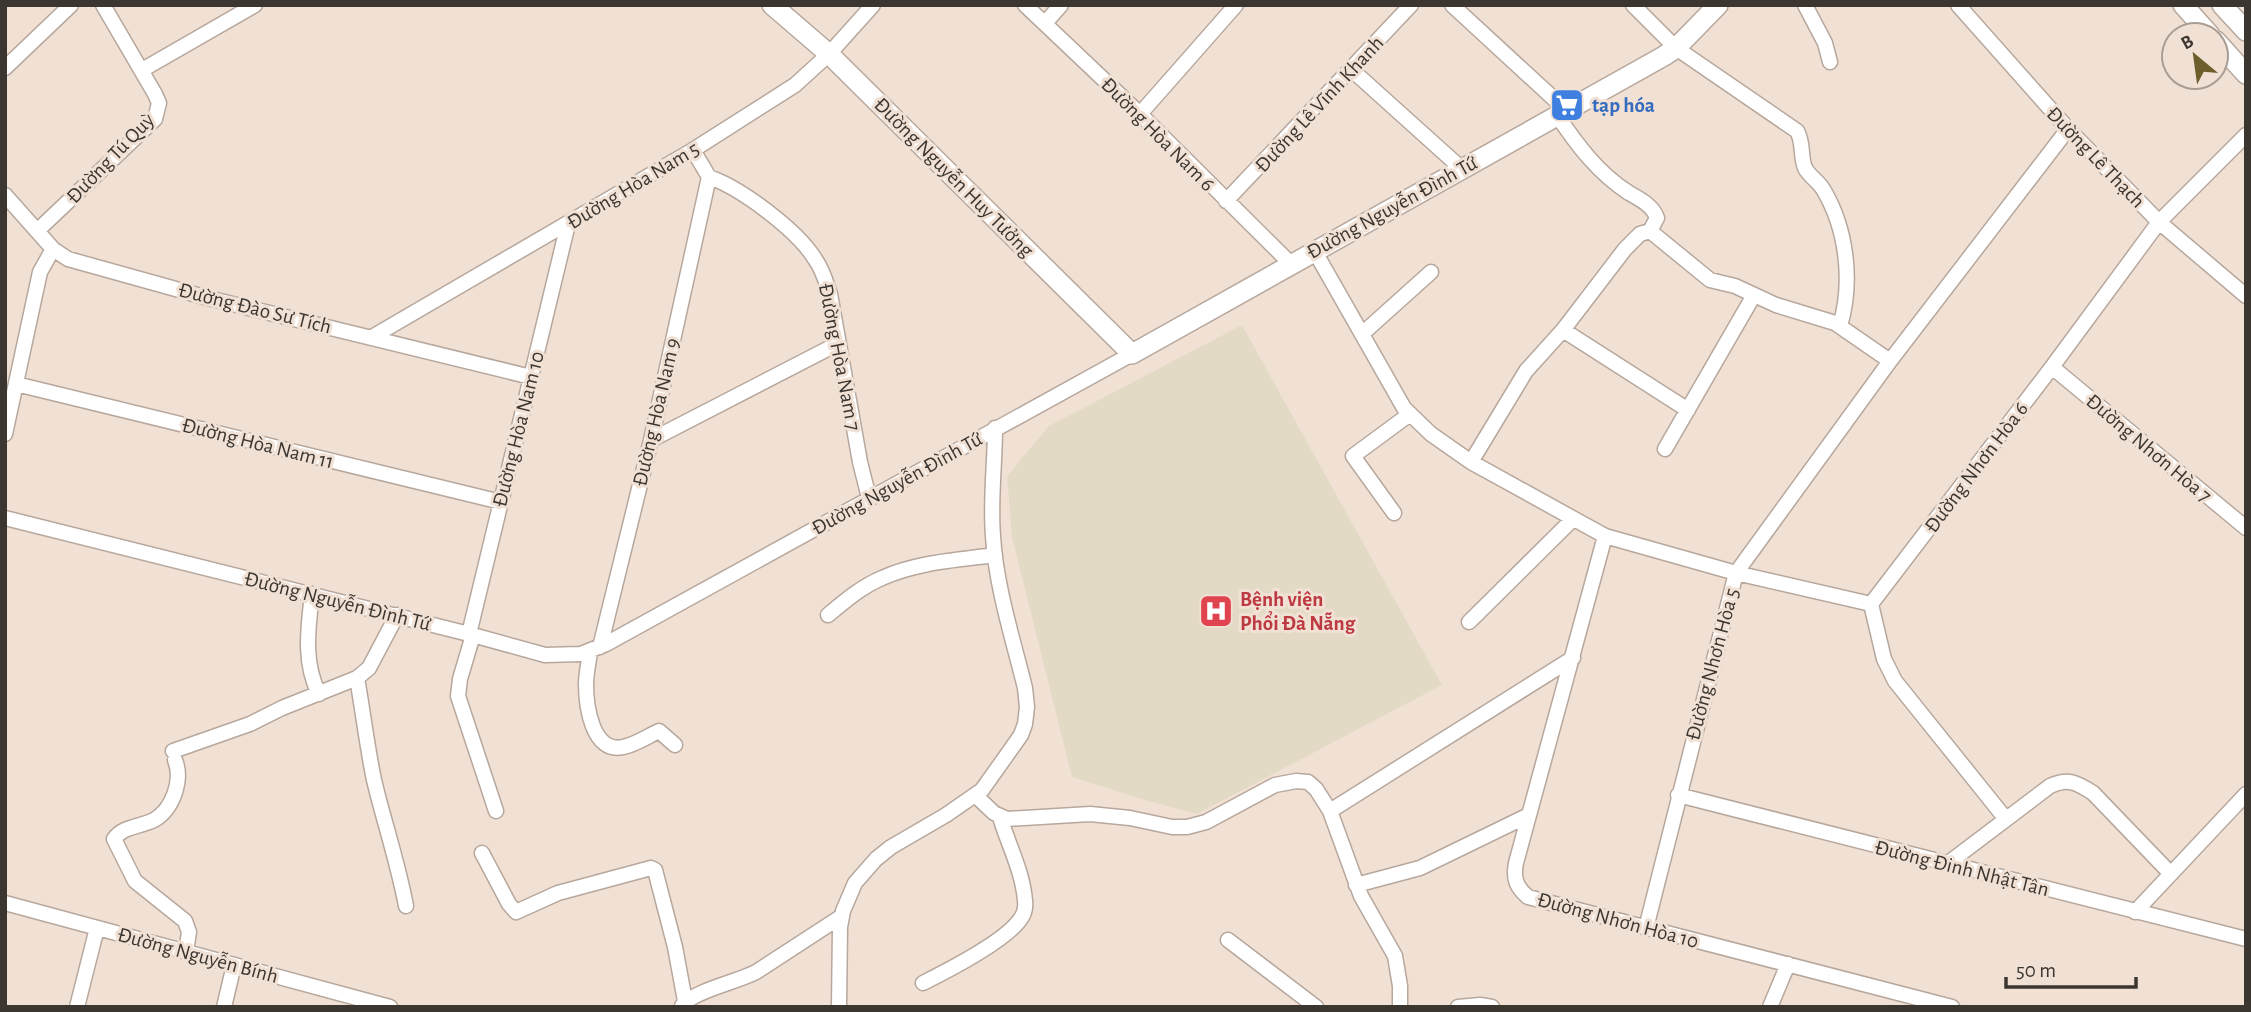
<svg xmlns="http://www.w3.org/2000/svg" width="2251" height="1012" font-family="'Alegreya Sans',sans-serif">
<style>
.medical{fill:#e3dac5}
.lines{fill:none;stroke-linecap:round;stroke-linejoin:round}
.street-casing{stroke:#b7a79c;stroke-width:17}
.secondary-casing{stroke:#b7a79c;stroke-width:22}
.street{stroke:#fff;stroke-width:14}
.secondary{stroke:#fff;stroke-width:19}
.labels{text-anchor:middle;stroke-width:6;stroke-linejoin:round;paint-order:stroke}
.street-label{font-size:21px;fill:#3c3631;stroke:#f1e1d5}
.shop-label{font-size:21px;font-weight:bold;fill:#366cbe;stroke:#f1e1d5;text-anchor:start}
.health-label{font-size:21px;font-weight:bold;fill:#be3a42;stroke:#f1e1d5;text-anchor:start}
</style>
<rect width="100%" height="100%" fill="#f1e1d5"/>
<!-- medical -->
<path class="medical" d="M 1242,325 L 1442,685 L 1197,814 L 1148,801 L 1072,777 L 1012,537 L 1007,476 L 1049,426 Z"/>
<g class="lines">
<!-- street casing -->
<g class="street-casing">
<path id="street" d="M 1025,5 L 1140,114 L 1290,263
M 1452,5 L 1566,110
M 1633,5 L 1676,48 L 1797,131 C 1804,143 1800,156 1805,168 C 1809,176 1818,181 1823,189 C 1847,229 1853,282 1840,326
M 1805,5 L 1825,43 L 1830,62
M 1958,5 L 2068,129 L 2159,222 L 2246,296
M 1045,23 L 1061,5
M 5,68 L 71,5
M 142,70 L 255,5
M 1352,70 L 1462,169
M 1140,114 L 1236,5
M 1557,115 C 1577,145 1598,173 1629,193 C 1640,199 1653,206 1657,218 L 1650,231
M 693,150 L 709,177 C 741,188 797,230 815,259 C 823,270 826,282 830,294 L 860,462 L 869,498
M 5,195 L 53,249 L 68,259 L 208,298 L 531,377
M 1226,201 L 1411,5
M 37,231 L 155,119 L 159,103 L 155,94 L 103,5
M 1650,231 L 1710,280 L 1735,286 L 1776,305 L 1835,323 L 1890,361
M 1314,250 L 1404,408 L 1431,434 L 1471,462 L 1605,536 L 1736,573 L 1871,604
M 1563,330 L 1688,410
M 1362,334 L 1431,272
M 372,337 L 693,150 L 795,85 L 829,54 L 873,5
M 2052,367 L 2246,528
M 16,384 L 501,502
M 5,434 L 40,272 L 53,249
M 651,440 L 839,343
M 1665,449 L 1754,295
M 1471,462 L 1526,371 L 1563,330 L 1625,249 L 1640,234 L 1650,231
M 1394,513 L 1353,456 L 1410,414
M 5,518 L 469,634 L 545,655 L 581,654 L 606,644 L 1132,354
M 1605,536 L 1516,863 C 1513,878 1516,887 1528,897 L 1952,1007
M 312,594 C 308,629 303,662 319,694
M 1871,604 L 2052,367 L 2159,222 L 2246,135
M 1871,604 L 1884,659 L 1895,681 L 2005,818
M 828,615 C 845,601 861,587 882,578 C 917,562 958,560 995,555
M 1469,622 L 1573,519
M 469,634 L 568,224
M 473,635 L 460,679 L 458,696 L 496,811
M 600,647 L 651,440 L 709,177
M 590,651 C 589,662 586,673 586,684 C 586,705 592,754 623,747 C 635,745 648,736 659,731 L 675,745
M 357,678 C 363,712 367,746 374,780 C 384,822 398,863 406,906
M 173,751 L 250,724 L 282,708 L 357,678 L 369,668 L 397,615
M 175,760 C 183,780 173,809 154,820 C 140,827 123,826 114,839 L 135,881 L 185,921 L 189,932 L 186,952
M 975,795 L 994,813 L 1007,819 L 1090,814 L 1130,818 L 1172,827 L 1187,827 L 1206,822 L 1275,785 L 1296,781 L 1308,782 L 1316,789 L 1330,811 L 1361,896 L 1395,956 L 1400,986 L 1400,1007
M 1678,795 L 2246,939
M 1330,811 L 1573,658
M 482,853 L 509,904 L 516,912 L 558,893 L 651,868 L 655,870 L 675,947 L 685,1001
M 1947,864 L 2050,786 C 2068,778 2076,782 2093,793 L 2171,874
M 1356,885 L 1420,868 L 1529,815
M 5,903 L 390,1007
M 2135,912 L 2246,794
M 1646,928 L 1736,573 L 1890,361 L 2068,129
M 1228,940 L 1316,1007
M 923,983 C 947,971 1003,942 1019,921 C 1024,915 1026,908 1025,901 C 1023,872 1008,844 1000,817
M 682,1006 C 693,991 737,982 756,972 L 842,916
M 77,1007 L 97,928
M 224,1007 L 234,965
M 839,1007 L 840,927 L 843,911 L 855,883 L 876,859 L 891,847 L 946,815 L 982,790 L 1021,735 L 1025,724 L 1027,707 L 1025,688 C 1013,639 996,587 993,536 C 990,500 995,464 995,428
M 1458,1007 L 1480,1005 L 1492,1007
M 1770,1007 L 1788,964"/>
</g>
<!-- secondary casing -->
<g class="secondary-casing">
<path id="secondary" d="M 772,5 L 829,54 L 1132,354 L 1664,56 L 1676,48 L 1718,5
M 2183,5 L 2210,35
M 2222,5 L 2246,31
M 2216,41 L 2246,74"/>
</g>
<!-- street -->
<use href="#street" class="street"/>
<!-- secondary -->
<use href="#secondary" class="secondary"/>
</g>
<!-- icons -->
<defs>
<g id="supermarket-square" transform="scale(1.75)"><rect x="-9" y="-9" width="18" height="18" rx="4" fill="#3f7fe0" stroke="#f1e1d5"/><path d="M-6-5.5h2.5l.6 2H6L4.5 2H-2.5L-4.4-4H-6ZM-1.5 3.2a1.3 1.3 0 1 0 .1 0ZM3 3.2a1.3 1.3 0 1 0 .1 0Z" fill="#fff"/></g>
<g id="hospital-square" transform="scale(1.75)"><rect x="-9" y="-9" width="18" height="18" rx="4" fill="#e0444e" stroke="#f1e1d5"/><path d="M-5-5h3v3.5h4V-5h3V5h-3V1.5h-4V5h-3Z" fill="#fff"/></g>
</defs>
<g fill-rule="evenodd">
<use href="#supermarket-square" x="1567" y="105"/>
<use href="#hospital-square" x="1216" y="611"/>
</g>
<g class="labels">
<!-- street labels -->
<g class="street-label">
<text transform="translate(1319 104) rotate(-47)" y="7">Đường Lê Vĩnh Khanh</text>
<text transform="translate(1158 134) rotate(45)" y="7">Đường Hòa Nam 6</text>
<text transform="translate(2096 157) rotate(46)" y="7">Đường Lê Thạch</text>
<text transform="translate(110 158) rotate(-46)" y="7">Đường Tú Quỳ</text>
<text transform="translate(954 177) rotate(45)" y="7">Đường Nguyễn Huy Tưởng</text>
<text transform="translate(633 185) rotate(-31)" y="7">Đường Hòa Nam 5</text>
<text transform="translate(1392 207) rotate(-29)" y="7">Đường Nguyễn Đình Tứ</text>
<text transform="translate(255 308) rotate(14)" y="7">Đường Đào Sư Tích</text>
<text transform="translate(840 357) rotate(79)" y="7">Đường Hòa Nam 7</text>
<text transform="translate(656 412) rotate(-77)" y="7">Đường Hòa Nam 9</text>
<text transform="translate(518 429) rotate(-76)" y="7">Đường Hòa Nam 10</text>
<text transform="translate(258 443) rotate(14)" y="7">Đường Hòa Nam 11</text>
<text transform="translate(2149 448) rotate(40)" y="7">Đường Nhơn Hòa 7</text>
<text transform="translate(1976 467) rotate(-53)" y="7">Đường Nhơn Hòa 6</text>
<text transform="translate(897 483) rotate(-29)" y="7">Đường Nguyễn Đình Tứ</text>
<text transform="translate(338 601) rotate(14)" y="7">Đường Nguyễn Đình Tứ</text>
<text transform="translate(1712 664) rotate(-75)" y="7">Đường Nhơn Hòa 5</text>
<text transform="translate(1962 868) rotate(14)" y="7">Đường Đinh Nhật Tân</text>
<text transform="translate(1618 920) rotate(15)" y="7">Đường Nhơn Hòa 10</text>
<text transform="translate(198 955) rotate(15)" y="7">Đường Nguyễn Bính</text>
</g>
<!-- shop labels -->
<g class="shop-label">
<text x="1592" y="112">tạp hóa</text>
</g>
<!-- health labels -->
<g class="health-label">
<text x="1240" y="606">Bệnh viện<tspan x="1240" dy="24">Phổi Đà Nẵng</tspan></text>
</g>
</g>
<!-- border -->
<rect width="2251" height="1012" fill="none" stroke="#3c3631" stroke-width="14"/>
<!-- north arrow -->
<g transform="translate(2195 56) rotate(331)"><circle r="33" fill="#f1e1d5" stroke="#a99d93" stroke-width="2"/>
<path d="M0-5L12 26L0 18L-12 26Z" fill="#6d5e2c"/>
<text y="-10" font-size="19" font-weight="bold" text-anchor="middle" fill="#3c3631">B</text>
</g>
<!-- scale -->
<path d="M2006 977v10h130v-10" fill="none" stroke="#3c3631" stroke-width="3.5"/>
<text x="2016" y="977" font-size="21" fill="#3c3631" stroke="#f1e1d5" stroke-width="5" paint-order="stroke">50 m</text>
</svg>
